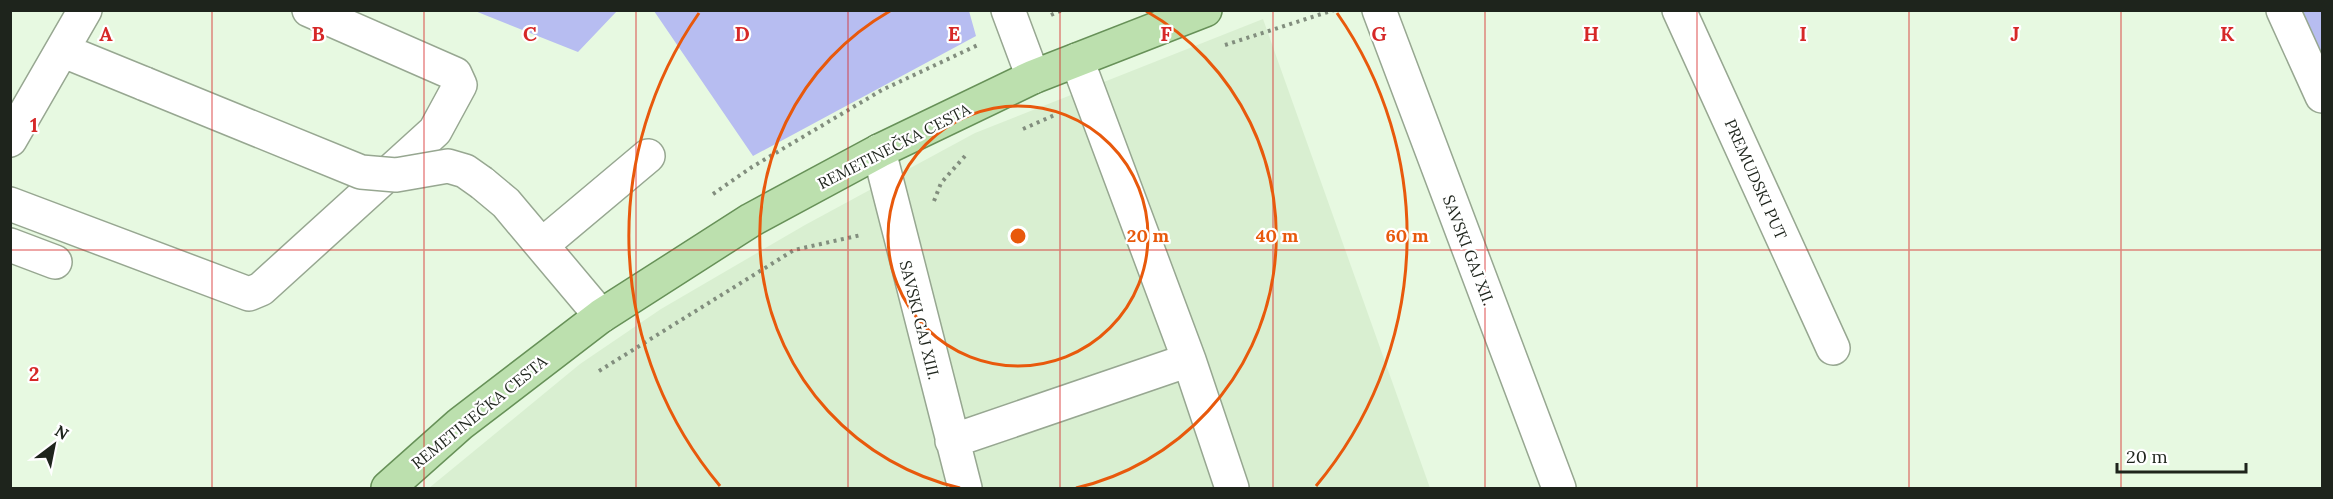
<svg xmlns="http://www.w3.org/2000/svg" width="2333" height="499" font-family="Lora,serif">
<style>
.built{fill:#d9efd1}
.green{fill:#b7bdf1}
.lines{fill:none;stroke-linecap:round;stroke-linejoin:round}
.minor-casing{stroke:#97a791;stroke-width:36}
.major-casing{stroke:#679158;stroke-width:36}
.path{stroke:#828e7e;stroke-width:4;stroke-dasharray:3 4.5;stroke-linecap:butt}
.minor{stroke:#fff;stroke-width:33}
.major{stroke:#bce0ae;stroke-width:33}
.minor-bridge-casing{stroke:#97a791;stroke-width:36;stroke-linecap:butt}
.minor-bridge{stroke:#fff;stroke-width:33}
.grid{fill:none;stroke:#d62828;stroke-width:1.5;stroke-opacity:0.55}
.ring{fill:none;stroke:#e8590c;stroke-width:3}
.labels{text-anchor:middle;stroke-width:4.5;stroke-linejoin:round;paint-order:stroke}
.street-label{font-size:16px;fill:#1e241c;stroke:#fff}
.grid-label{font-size:20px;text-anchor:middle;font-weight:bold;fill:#d62828;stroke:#fff;stroke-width:4.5;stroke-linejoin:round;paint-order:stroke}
.centre{fill:#e8590c;stroke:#fff;stroke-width:3}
.ring-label{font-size:18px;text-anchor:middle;font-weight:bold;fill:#e8590c;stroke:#fff;stroke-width:4.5;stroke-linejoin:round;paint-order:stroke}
</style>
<rect width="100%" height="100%" fill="#e7f9e1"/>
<!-- built -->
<path class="built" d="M 1263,19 L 1430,488 L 429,488 L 580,364 L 661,309 L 805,225 L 975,133 Z"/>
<!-- green -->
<path class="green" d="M 475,11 L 617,11 L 578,52 Z
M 654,11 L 969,11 L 976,36 L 753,156 Z
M 2299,11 L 2322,11 L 2322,64 Z"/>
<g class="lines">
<!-- minor casing -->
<g class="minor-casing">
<path id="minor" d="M 1008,10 L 1033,77
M 1379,10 L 1559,488
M 1679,10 L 1833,348
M 2283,10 L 2322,96
M 64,51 L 145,84
M 1077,60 L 1189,360 L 1232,488
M 10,140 L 85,10
M 879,151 L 965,488
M 482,183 L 506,203 L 601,316
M 10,204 L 249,294 L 261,289 L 435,131 L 460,85 L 455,74 L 309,10
M 10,245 L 55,262
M 542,245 L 648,156
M 952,441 L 1189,360"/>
</g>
<!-- major casing -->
<g class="major-casing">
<path id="major" d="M 388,488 L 460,424 L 601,316 L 751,220 L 879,151 L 1033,77 L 1205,10"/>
</g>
<!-- path -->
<path class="path" d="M 1051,15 L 1062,10
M 1225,45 L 1334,10
M 1023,129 L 1057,114
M 713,194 L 752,167 L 882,90 L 980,44
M 934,201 L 941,183 L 965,156
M 599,371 L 794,250 L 861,235"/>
<!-- minor -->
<use href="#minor" class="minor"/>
<!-- major -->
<use href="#major" class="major"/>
<!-- minor-bridge casing -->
<g class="minor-bridge-casing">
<path id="minor-bridge" d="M 145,84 L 361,172 L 396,175 L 448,166 L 465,171 L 482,183"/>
</g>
<!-- minor-bridge -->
<use href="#minor-bridge" class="minor-bridge"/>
</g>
<!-- grid -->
<path class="grid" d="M 212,10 L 212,488M 424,10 L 424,488M 636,10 L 636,488M 848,10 L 848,488M 1060,10 L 1060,488M 1273,10 L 1273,488M 1485,10 L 1485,488M 1697,10 L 1697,488M 1909,10 L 1909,488M 2121,10 L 2121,488M 10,250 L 2322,250"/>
<!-- distance rings -->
<g class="ring">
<circle cx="1018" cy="236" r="130"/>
<path d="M960 488A259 259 0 0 1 890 11M1146 11A259 259 0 0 1 1076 488"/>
<path d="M720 486A389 389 0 0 1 699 13M1337 13A389 389 0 0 1 1316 486"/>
</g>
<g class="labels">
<!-- street labels -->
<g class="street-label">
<text transform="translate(894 146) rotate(-27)" y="6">REMETINEČKA CESTA</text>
<text transform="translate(1756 179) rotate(66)" y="6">PREMUDSKI PUT</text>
<text transform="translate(1469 250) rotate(69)" y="6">SAVSKI GAJ XII.</text>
<text transform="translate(920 320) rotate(76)" y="6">SAVSKI GAJ XIII.</text>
<text transform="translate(479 412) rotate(-39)" y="6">REMETINEČKA CESTA</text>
</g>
</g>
<g class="grid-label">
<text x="106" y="41">A</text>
<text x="318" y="41">B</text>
<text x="530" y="41">C</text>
<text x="742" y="41">D</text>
<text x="954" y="41">E</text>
<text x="1166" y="41">F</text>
<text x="1379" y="41">G</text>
<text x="1591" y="41">H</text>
<text x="1803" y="41">I</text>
<text x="2015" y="41">J</text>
<text x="2227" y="41">K</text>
<text x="34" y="132">1</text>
<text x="34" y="381">2</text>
</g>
<circle cx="1018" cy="236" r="9" class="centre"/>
<g class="ring-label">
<text x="1148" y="242">20 m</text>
<text x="1277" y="242">40 m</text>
<text x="1407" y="242">60 m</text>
</g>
<!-- border -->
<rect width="2333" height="499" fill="none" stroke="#1e241c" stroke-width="24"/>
<!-- north arrow -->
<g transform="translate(54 445) rotate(32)" stroke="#ffffff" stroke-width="4.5" paint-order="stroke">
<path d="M0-4.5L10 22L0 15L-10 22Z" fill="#1e241c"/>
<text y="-9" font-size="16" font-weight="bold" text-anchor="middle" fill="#1e241c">N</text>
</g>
<!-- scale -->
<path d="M2117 463v9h129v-9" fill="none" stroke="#1e241c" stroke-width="3"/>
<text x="2126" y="463" font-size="18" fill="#1e241c" stroke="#ffffff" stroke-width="4.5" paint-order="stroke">20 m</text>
</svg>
